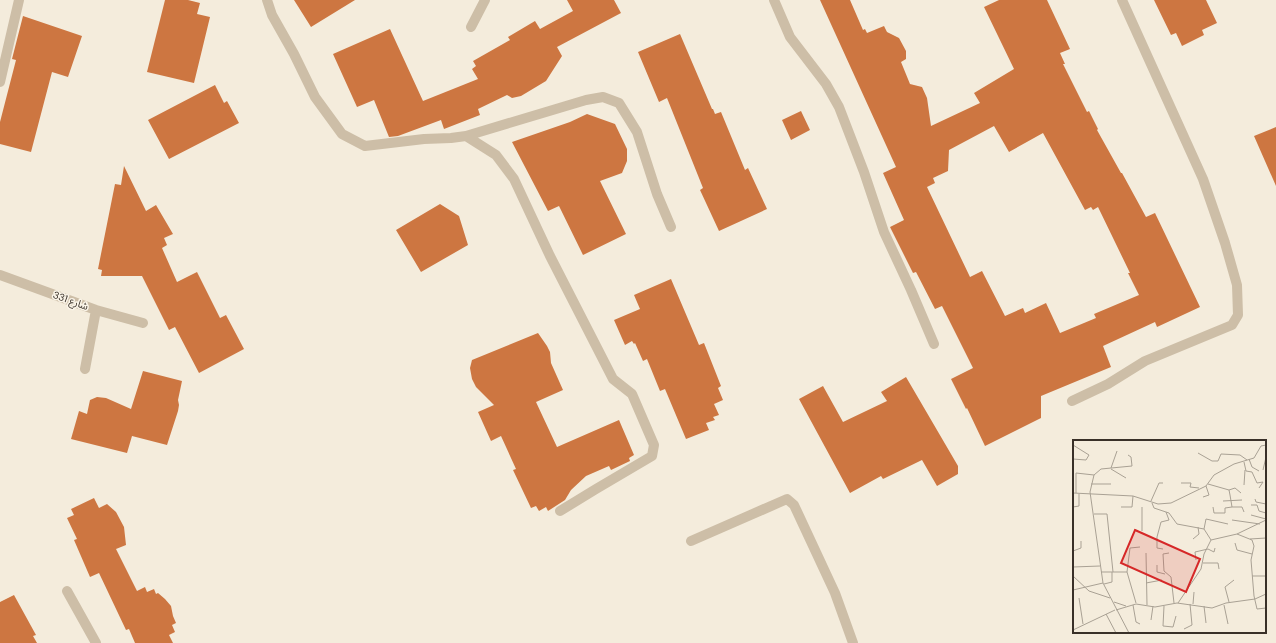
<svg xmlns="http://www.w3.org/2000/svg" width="1276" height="643" font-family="'DM Sans','Noto Sans Arabic',sans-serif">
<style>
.building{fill:#cd7641;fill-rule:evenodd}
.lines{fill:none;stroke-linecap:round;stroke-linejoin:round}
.street{stroke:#cdbea7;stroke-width:10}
.labels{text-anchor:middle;stroke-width:3;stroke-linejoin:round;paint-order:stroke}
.street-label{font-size:10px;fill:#393028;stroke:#fbf5e9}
.inset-road{fill:none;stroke:#a9a194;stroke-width:1}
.view{fill:#d62828;fill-opacity:0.15;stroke:#d62828;stroke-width:2}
.inset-edge{fill:none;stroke:#393028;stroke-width:2}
</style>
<rect width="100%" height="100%" fill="#f4ecdc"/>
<!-- building -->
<path class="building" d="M 165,0 L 188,0 L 200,3 L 197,14 L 210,17 L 194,83 L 147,72 Z
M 294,0 L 355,0 L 311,27 Z
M 567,0 L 614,0 L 621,13 L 557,47 L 562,56 L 546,81 L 521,96 L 512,98 L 507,95 L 478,109 L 480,115 L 444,129 L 441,120 L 398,136 L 389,137 L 374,100 L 357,107 L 333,54 L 390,29 L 423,101 L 478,79 L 472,69 L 476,66 L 473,61 L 510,40 L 508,37 L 535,21 L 540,29 L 573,11 Z
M 820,0 L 850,0 L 863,30 L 865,29 L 867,33 L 884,26 L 887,32 L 899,38 L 906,51 L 906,59 L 901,62 L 910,84 L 922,87 L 927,98 L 931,126 L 980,103 L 974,93 L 1014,69 L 984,7 L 999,0 L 1047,0 L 1070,49 L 1060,53 L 1065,64 L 1063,64 L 1087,112 L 1089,111 L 1098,129 L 1097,130 L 1121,173 L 1122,173 L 1146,217 L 1155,213 L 1200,307 L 1157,327 L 1155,322 L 1103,346 L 1111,367 L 1041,396 L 1041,418 L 985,446 L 967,408 L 966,409 L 951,379 L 973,368 L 942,306 L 935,309 L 916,272 L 913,273 L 890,227 L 904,220 L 883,173 L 896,167 ZM 994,126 L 1009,152 L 1043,133 L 1085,210 L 1091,207 L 1093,210 L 1098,207 L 1130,273 L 1128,273 L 1139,295 L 1094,314 L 1096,318 L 1060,333 L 1046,303 L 1025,313 L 1023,308 L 1005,316 L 982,271 L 970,277 L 927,187 L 935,183 L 933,178 L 948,171 L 949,150 Z
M 1154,0 L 1206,0 L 1217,23 L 1202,30 L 1204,35 L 1182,46 L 1176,33 L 1171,35 Z
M 23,16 L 82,36 L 68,77 L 52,72 L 31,152 L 0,144 L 0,122 L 16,60 L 12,59 Z
M 680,34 L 712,109 L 713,109 L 715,114 L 721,112 L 745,170 L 748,168 L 767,209 L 719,231 L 700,190 L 703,188 L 667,98 L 659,102 L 638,52 Z
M 215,85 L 224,103 L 227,101 L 239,123 L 169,159 L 148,120 Z
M 801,111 L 810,130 L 791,140 L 782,120 Z
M 587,114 L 615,124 L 627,149 L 627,161 L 622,173 L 600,181 L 626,234 L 583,255 L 559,206 L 548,211 L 512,142 L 570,122 Z
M 1276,127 L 1276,186 L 1254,136 Z
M 124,166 L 146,211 L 156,205 L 173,234 L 164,238 L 167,245 L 162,248 L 177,282 L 197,272 L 220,318 L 226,315 L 244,349 L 199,373 L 175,327 L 169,330 L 142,276 L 101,276 L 102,270 L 98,269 L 115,184 L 121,185 Z
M 440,204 L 459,216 L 468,245 L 421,272 L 396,230 Z
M 671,279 L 699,345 L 704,343 L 721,386 L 718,388 L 723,400 L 714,404 L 719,415 L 713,417 L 715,420 L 706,423 L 709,430 L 686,439 L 665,389 L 660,391 L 647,359 L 643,361 L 635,343 L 634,344 L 632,341 L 625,345 L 614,320 L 640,309 L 634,295 Z
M 538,333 L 547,346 L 550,352 L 551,363 L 563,390 L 536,402 L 557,447 L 619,420 L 634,455 L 629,458 L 630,461 L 611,470 L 609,466 L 586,476 L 571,490 L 565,500 L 548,511 L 546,507 L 539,511 L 536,506 L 531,508 L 513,470 L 516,469 L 501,436 L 491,441 L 478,412 L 494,405 L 476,387 L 472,379 L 470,368 L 472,360 Z
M 143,371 L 182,381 L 178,400 L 179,405 L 178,411 L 167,445 L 132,436 L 127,453 L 71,439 L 79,411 L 87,414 L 90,400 L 97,397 L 106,398 L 131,409 Z
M 906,377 L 958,466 L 958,474 L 937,486 L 922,460 L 883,479 L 881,476 L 850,493 L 799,399 L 823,386 L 843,422 L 887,401 L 881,392 Z
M 94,498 L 99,508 L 107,504 L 116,512 L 124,527 L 126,545 L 116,549 L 137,591 L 145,587 L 147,592 L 154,589 L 156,594 L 158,593 L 165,599 L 171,606 L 173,616 L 176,623 L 172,625 L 175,632 L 169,635 L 173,643 L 135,643 L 129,629 L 126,630 L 99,573 L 90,577 L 74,540 L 77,539 L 67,518 L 74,515 L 71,509 Z
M 14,595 L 36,635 L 33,636 L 37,643 L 0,643 L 0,602 Z"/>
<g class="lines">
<!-- street -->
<path class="street" d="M 267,0 L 272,15 L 294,54 L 315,97 L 342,134 L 365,146 L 424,139 L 451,138 L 466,136 L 496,155 L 514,179 L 550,256 L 613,379 L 632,394 L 654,445 L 652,456 L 596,489 L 560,511
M 774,0 L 790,37 L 826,84 L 839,107 L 864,172 L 884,232 L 911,290 L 934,344
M 471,27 L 485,0
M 0,82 L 19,0
M 466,136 L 586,100 L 603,97 L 619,103 L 637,132 L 657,194 L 671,227
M 0,275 L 96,310 L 143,323
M 85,369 L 96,310
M 1072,401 L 1108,384 L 1145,361 L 1232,325 L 1238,315 L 1237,285 L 1225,243 L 1203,179 L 1122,0
M 691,541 L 787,499 L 794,505 L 835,593 L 853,643
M 67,591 L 96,643"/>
</g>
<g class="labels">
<!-- street labels -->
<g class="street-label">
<text transform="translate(71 300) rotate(20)" y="4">شارع 331</text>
</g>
</g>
<!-- overview -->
<g transform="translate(1073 440)">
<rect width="193" height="193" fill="#f4ecdc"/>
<path class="inset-road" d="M 0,5 L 16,15 L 13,20 L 0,19M 125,13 L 139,21 L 145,21 L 148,14 L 167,15 L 174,20M 176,19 L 179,27 L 186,31M 171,22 L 173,31 L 179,32 L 184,43 L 190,42 L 186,48M 38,28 L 44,11M 38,29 L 53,38M 190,30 L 193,17M 108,43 L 118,43 L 117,47 L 126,48M 18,44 L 38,44M 135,44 L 156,50 L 157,55 L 159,67 L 152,68 L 152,73 L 141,73 L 140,67M 171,45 L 172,30M 156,50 L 162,48 L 168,53M 17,52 L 21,35 L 28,29 L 59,26 L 58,17 L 55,15M 17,52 L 30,143 L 56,193M 0,53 L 60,56 L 85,64 L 98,63 L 133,46 L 141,35 L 161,24 L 181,18 L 188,6 L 193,5M 3,53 L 3,33 L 21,35M 130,57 L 136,55 L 133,46M 182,59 L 183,62 L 193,64M 78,61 L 86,43 L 90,43M 150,61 L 169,60M 79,63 L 81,68 L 96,73 L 104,84 L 131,89 L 138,100 L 164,94 L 179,100 L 181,106 L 178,120 L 181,156 L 184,169 L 193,168M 178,65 L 184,65 L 186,71 L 193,73M 0,67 L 6,66 L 6,54M 48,67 L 59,67 L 60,56M 69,67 L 69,91M 159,67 L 169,67 L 171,72M 21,74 L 34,74 L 40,132M 178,75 L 193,79M 159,80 L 187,84M 0,82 L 0,95M 131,89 L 133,79 L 155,84M 164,94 L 193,80M 120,99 L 126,94 L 125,87M 177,99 L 193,98M 162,103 L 164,110 L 179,114M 90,109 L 84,108 L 84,97 L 88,82 L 96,80 L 93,72M 0,111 L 8,108 L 8,101M 73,113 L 74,165M 96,113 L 90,114 L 91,131 L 98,137 L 101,163M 193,114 L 193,128M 123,120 L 122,112 L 135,109 L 141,112 L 142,108M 130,123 L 145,123 L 146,129M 84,125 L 84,132 L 92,134M 0,127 L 27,126M 28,132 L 54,132M 0,136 L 16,151 L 37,158M 179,136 L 193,136M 73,143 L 89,140M 31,144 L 39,142 L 39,132M 0,150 L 30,143M 6,158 L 10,184M 41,162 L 53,166M 156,162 L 152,147 L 161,140M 63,163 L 54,132 L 57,108 L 67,107M 105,163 L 128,129 L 131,114 L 138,100M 120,164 L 121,152M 60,165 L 63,182 L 67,184M 151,165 L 155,184M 91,166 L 90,186 L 100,187 L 103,176M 131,166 L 133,183M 43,170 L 63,164 L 82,167 L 104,163 L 139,168 L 153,163 L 182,159 L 193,154M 33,174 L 43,193M 78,180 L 80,166M 111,189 L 119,185 L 117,164M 0,190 L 42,170"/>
<path class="view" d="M 62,90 L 127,119 L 113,152 L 48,123 Z"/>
<rect width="193" height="193" class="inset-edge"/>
</g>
</svg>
